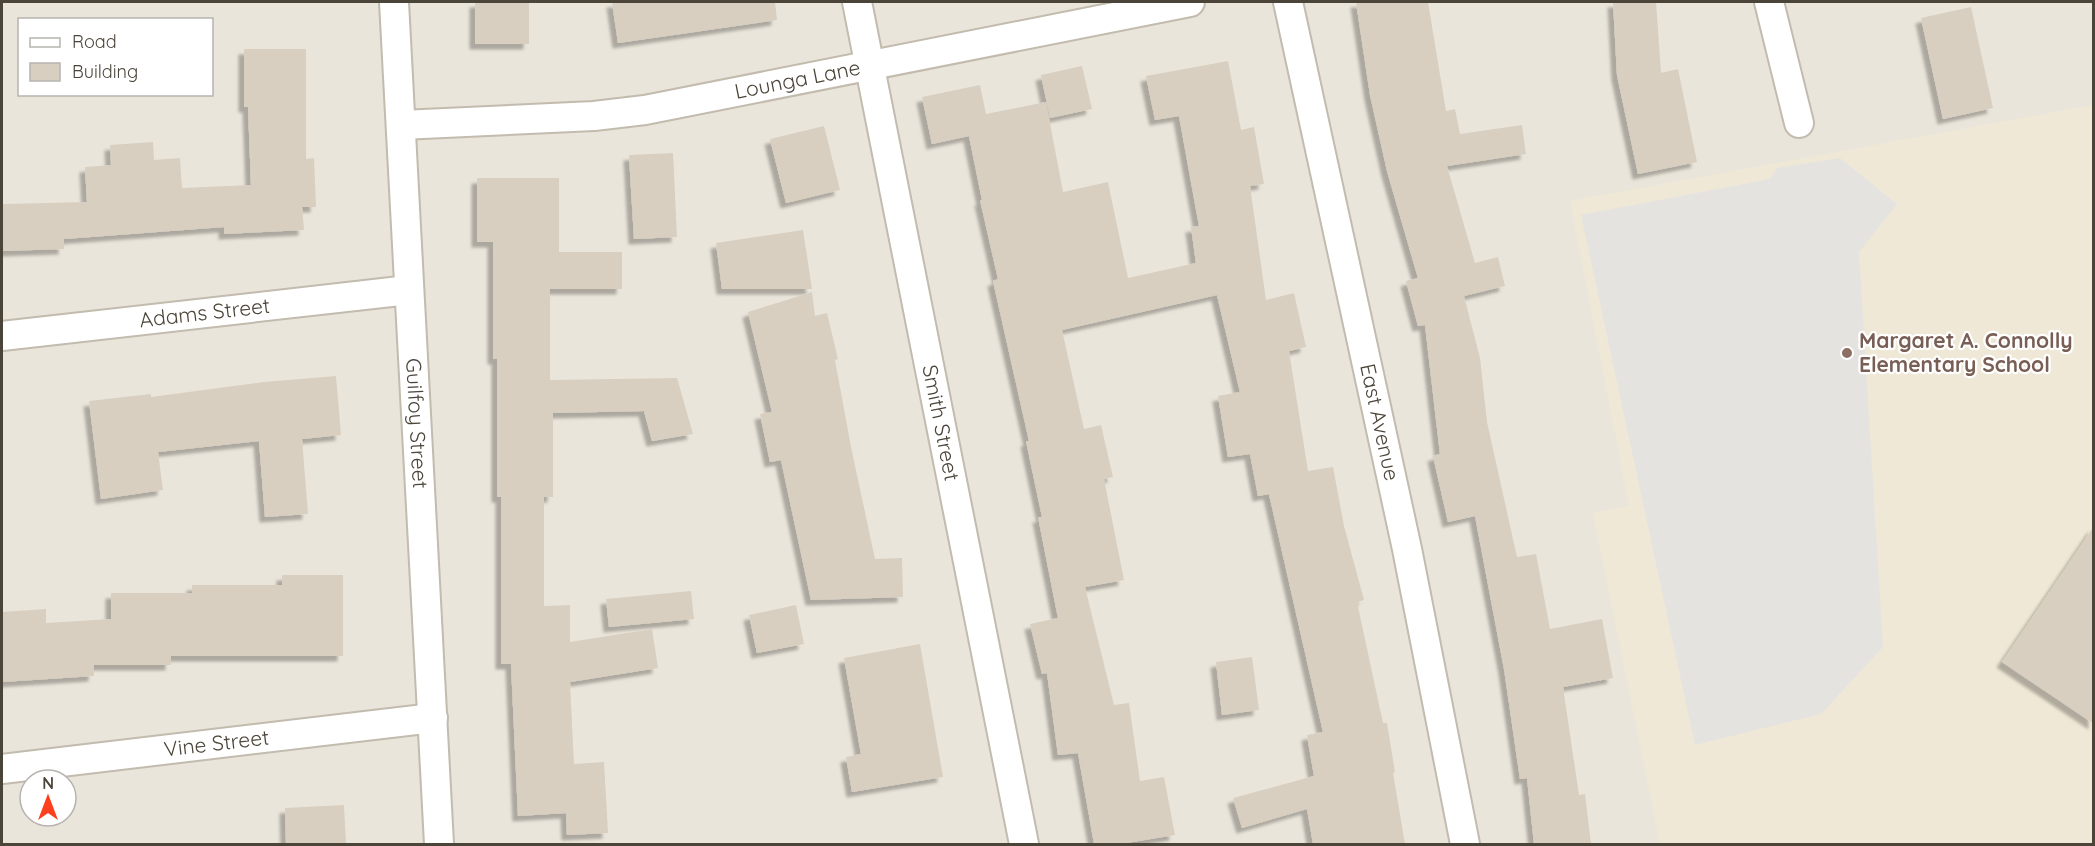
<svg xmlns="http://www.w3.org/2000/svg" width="2095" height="846" font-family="Quicksand,sans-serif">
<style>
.residential{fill:#eae5da;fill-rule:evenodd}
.education{fill:#efe8d6}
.parking{fill:#e5e3e0}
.building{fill:#d8cfc1;filter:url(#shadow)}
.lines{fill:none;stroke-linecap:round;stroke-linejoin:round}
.street-casing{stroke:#c2bbae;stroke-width:32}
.street{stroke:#fff;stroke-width:28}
.education-dot{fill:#8d6e63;stroke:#fff;stroke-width:2}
.labels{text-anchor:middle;stroke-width:4.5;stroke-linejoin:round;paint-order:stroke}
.street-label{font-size:21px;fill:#4b4439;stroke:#fff}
.education-label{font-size:21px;font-weight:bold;fill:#785e54;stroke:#fff;text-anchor:start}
</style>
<defs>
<filter id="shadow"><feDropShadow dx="-5.5" dy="5.5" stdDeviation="1.5" flood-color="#0004"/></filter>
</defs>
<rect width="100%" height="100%" fill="#f6f3ec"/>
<!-- residential -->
<path class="residential" d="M 2,2 L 2093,2 L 2093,844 L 2,844 ZM 20,20 L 212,20 L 212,94 L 20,94 ZM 30,780 L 66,780 L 66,816 L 30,816 Z"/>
<!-- education -->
<path class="education" d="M 2093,105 L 2093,844 L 1660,844 L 1593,513 L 1629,506 L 1570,201 Z"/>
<!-- parking -->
<path class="parking" d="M 1840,158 L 1897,204 L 1859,252 L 1883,647 L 1821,714 L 1695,745 L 1581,215 L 1770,179 L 1777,168 Z"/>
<!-- building -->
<path class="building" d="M 475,2 L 529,2 L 529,44 L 475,44 Z
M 612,2 L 775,2 L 777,20 L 618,43 Z
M 1356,2 L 1428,2 L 1446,111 L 1455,109 L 1460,134 L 1522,125 L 1526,154 L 1447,166 L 1475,263 L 1498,257 L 1505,286 L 1464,296 L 1480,358 L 1487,422 L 1517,557 L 1536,554 L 1550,629 L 1602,619 L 1613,678 L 1563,687 L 1579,795 L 1585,794 L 1591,844 L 1534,844 L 1527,778 L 1520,779 L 1504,669 L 1475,516 L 1448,522 L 1433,456 L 1440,454 L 1425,325 L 1418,326 L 1406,281 L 1418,278 L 1387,171 L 1370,95 Z
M 1613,2 L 1656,2 L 1661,73 L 1678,69 L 1697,162 L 1638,174 L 1617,75 Z
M 1971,7 L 1993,108 L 1943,119 L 1921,18 Z
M 244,49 L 306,49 L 306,159 L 314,158 L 316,207 L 302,207 L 304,230 L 224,234 L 224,227 L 64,239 L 64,249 L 2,251 L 2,204 L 87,202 L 85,167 L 111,165 L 110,145 L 153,142 L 154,160 L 180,158 L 182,188 L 251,185 L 248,107 L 244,107 Z
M 1228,61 L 1241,130 L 1254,127 L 1264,184 L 1250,186 L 1266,300 L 1294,293 L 1306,347 L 1289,351 L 1308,471 L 1333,467 L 1344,526 L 1364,600 L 1357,602 L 1383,723 L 1387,723 L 1395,772 L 1393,773 L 1405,844 L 1313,844 L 1307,809 L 1242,828 L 1233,798 L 1314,776 L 1307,735 L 1323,732 L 1269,494 L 1258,496 L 1250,454 L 1228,457 L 1218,396 L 1240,392 L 1217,295 L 1062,330 L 1084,429 L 1101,425 L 1113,477 L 1104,479 L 1124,580 L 1085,587 L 1114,705 L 1129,703 L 1140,781 L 1164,777 L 1175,835 L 1120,844 L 1094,844 L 1078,753 L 1058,755 L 1047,673 L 1042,674 L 1030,624 L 1058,618 L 1038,517 L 1042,517 L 1026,441 L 1029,441 L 993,281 L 998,279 L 980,200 L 982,200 L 969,136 L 932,144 L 922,97 L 980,85 L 986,114 L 1046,102 L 1063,192 L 1108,182 L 1128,278 L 1196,263 L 1191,227 L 1199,226 L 1179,116 L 1155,120 L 1146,76 Z
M 1082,66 L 1092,109 L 1050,118 L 1041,75 Z
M 824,126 L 840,190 L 786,203 L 770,139 Z
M 673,153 L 677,237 L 634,239 L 629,155 Z
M 477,178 L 559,178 L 559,252 L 622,252 L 622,289 L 550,289 L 550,380 L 677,378 L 693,434 L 652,441 L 644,411 L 553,413 L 553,497 L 544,497 L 544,606 L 570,605 L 570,642 L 652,629 L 658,668 L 570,682 L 574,764 L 604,762 L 608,833 L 567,835 L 566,813 L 518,816 L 511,664 L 501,664 L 501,497 L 497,497 L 497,359 L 493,359 L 493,242 L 477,242 Z
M 803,230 L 812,289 L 722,289 L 716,243 Z
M 812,292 L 815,316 L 827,313 L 838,359 L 835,360 L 851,447 L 875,559 L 902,558 L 903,597 L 811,600 L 781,460 L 770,462 L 760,414 L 772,412 L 748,312 Z
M 336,376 L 341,435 L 302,439 L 308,514 L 265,517 L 259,441 L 158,452 L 163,490 L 101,499 L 89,401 L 151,394 L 151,397 L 264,382 Z
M 2094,526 L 2094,724 L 2002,662 Z
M 282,575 L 343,575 L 343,656 L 171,656 L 171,665 L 94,665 L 94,676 L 2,682 L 2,612 L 46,609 L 46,623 L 111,619 L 111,593 L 192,593 L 192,585 L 282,585 Z
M 691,591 L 694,619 L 609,627 L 606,599 Z
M 796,605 L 804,644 L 757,653 L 749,615 Z
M 920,644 L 943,777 L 852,792 L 846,757 L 861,754 L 844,658 Z
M 1252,657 L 1259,710 L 1222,715 L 1216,662 Z
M 344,805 L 346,844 L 286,844 L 285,808 Z"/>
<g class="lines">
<!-- street casing -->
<g class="street-casing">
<g id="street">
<path id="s1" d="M 394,2 L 439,844"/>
<path id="s2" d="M 857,2 L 1024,844"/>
<path id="s3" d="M 1288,2 L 1407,549 L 1465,844"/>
<path d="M 1769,2 L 1799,123"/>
<path id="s4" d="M 401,125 L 594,116 L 645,110 L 1190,2"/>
<path id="s5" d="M 2,336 L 409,290"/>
<path id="s6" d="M 2,769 L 433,718"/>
</g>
</g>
<!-- street -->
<use href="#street" class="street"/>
</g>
<!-- markers -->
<circle class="education-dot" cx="1847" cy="353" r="6"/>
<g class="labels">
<!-- street labels -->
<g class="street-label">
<text dy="7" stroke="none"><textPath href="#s4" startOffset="400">Lounga Lane</textPath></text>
<text dy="7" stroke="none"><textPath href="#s5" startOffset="204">Adams Street</textPath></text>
<text dy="7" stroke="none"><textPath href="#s3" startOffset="430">East Avenue</textPath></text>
<text dy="7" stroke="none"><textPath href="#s1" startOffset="422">Guilfoy Street</textPath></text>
<text dy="7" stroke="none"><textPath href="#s2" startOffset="429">Smith Street</textPath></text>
<text dy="7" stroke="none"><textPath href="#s6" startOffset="216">Vine Street</textPath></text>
</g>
<!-- education labels -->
<g class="education-label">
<text x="1859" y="348">Margaret A. Connolly<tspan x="1859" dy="24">Elementary School</tspan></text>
</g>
</g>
<!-- border -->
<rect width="2095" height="846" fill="none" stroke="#4b4439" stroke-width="6"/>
<!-- legend -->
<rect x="18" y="18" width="195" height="78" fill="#ffffff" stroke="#b7b4b0" stroke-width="1.5"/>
<rect x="30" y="38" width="30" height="9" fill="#ffffff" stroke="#b7b4b0" stroke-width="1.5"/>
<text x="72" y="48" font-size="18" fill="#4b4439">Road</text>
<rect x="30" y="63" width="30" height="18" fill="#d8cfc1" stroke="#b7b4b0" stroke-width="1.5"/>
<text x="72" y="78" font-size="18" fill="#4b4439">Building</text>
<!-- north arrow -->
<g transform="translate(48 798)"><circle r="28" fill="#ffffff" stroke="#b7b4b0" stroke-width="1.5"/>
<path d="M0-4.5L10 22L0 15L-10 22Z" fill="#fc3f1d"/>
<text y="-9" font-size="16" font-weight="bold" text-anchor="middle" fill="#4b4439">N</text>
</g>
</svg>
